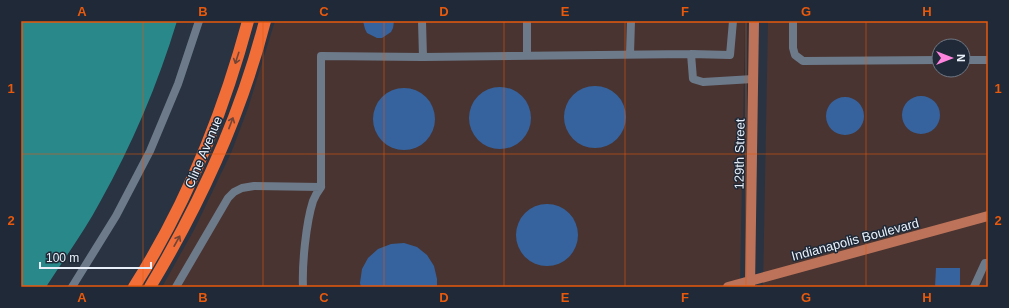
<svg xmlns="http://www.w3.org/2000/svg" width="1009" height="308" font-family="Helvetica,sans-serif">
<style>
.industrial{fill:#493431;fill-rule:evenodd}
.water{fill:#29888a}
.building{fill:#36639e}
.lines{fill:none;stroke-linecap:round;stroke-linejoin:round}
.minor{stroke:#6d7a8a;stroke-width:8}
.major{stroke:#bd7359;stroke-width:10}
.highway{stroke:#f26e38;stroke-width:12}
.oneway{stroke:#734537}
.grid{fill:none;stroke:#e8590c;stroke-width:1;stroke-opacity:0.55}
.labels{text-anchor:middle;stroke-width:3;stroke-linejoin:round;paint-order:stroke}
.street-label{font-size:13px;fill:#e9f0f9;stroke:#1f2937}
.neatline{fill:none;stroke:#e8590c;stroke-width:1.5}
.grid-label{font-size:13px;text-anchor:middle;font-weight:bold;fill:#e8590c}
</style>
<rect width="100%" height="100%" fill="#293341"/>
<!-- industrial -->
<path class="industrial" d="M 275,21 L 745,21 L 740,287 L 162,287 L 194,230 L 231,153 L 248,108 Z
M 768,21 L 988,21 L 988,287 L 763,287 ZM 939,46 L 963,46 L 963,70 L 939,70 Z"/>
<!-- water -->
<path class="water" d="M 21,21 L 177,21 C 158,84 132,145 100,202 C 84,232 64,259 46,287 L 21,287 Z"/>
<!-- building -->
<path class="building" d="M 363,21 L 394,21 L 393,28 L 391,32 L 382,38 L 377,38 L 367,33 L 365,29 Z
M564 117a31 31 0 1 1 62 0a31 31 0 1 1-62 0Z
M469 118a31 31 0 1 1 62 0a31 31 0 1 1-62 0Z
M373 119a31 31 0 1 1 62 0a31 31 0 1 1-62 0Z
M902 115a19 19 0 1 1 38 0a19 19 0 1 1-38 0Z
M826 116a19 19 0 1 1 38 0a19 19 0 1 1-38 0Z
M516 235a31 31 0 1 1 62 0a31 31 0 1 1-62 0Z
M 404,243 L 417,247 L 427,255 L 434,266 L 437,279 L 437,287 L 361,287 L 360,283 L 362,269 L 368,258 L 378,249 L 391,244 Z
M 936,268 L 960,268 L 960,287 L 935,287 Z"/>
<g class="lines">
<!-- minor -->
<path class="minor" d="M 422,21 L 423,57 L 691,54 L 693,79 L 703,82 L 753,79
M 793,21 L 793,48 L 795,55 L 803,61 L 939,60
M 630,54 L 631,21
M 691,54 L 730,55 L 733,21
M 527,56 L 527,21
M 963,60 L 988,60
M 72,287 L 116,216 L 150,151 L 178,84 L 199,21
M 176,287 L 228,198 L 234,192 L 242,188 L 254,186 L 321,187 L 321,56 L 423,57
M 303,287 C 302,264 306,223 313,201 C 315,196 318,191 321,187
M 974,287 L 985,263 L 988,263"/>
<!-- major -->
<path class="major" d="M 728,287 L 988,216
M 750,287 L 754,21"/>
<!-- highway -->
<path class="highway" d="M 134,287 C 186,205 223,114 248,21
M 150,287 C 200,204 241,115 265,21"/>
</g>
<!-- one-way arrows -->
<defs><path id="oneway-shaft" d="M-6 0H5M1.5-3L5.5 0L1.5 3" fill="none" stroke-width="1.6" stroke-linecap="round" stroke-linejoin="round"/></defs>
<g class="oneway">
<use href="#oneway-shaft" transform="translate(237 58) rotate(108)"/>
<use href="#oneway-shaft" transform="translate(231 123) rotate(-69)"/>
<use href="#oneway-shaft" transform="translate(177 241) rotate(-61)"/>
</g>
<!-- grid -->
<path class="grid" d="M 143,21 L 143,287M 263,21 L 263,287M 384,21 L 384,287M 504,21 L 504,287M 625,21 L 625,287M 746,21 L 746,287M 866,21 L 866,287M 21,154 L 988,154"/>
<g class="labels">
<!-- street labels -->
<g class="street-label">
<text transform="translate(203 152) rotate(-67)" y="5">Cline Avenue</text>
<text transform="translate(739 154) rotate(-89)" y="5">129th Street</text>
<text transform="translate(855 239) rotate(-15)" y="5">Indianapolis Boulevard</text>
</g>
</g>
<!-- border -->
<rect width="1009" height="308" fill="none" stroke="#1f2937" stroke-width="44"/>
<!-- north arrow -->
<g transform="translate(951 58) rotate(90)"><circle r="19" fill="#1f2937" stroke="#707985"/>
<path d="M0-3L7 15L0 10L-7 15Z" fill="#ff85df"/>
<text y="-6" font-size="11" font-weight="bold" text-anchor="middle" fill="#e9f0f9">N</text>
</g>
<!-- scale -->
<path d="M40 262v6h111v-6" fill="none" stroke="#e9f0f9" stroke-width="2"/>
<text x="46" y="262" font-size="12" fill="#e9f0f9" stroke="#1f2937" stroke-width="3" paint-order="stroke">100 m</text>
<rect x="22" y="22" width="965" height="264" class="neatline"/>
<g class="grid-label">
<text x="82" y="16">A</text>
<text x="203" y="16">B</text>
<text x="324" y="16">C</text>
<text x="444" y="16">D</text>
<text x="565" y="16">E</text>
<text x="685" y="16">F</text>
<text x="806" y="16">G</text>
<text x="927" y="16">H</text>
<text x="11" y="93">1</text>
<text x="998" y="93">1</text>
<text x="11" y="225">2</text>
<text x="998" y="225">2</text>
<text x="82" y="302">A</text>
<text x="203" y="302">B</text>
<text x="324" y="302">C</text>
<text x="444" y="302">D</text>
<text x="565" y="302">E</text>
<text x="685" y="302">F</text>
<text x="806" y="302">G</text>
<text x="927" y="302">H</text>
</g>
</svg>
